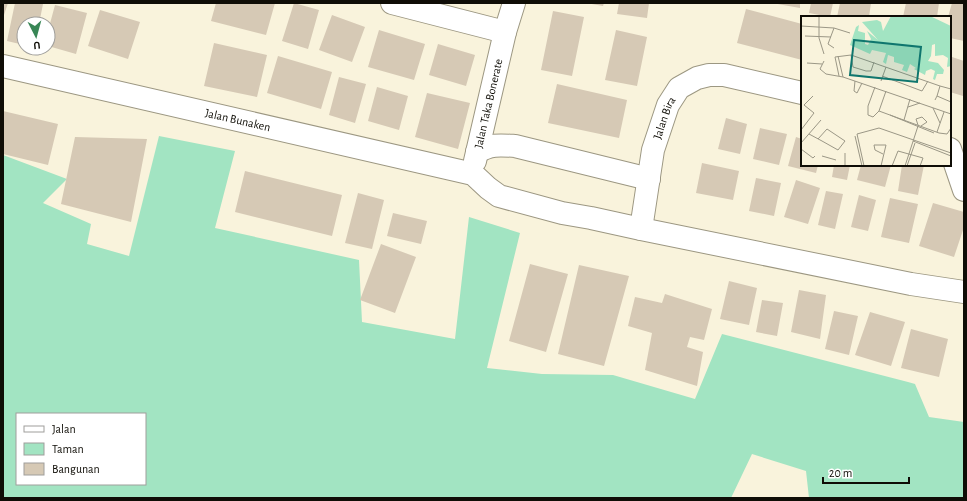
<svg xmlns="http://www.w3.org/2000/svg" width="967" height="501" font-family="'Alegreya Sans',sans-serif">
<style>
.green{fill:#a2e4c2;fill-rule:evenodd}
.building{fill:#d6c9b5}
.lines{fill:none;stroke-linecap:round;stroke-linejoin:round}
.street-casing{stroke:#9c9782;stroke-width:24}
.street{stroke:#fff;stroke-width:22}
.labels{text-anchor:middle;stroke-width:3.5;stroke-linejoin:round;paint-order:stroke}
.street-label{font-size:12px;fill:#0f0d06;stroke:#fff}
.inset-road{fill:none;stroke:#9b9786;stroke-width:1}
.view{fill:#0f766e;fill-opacity:0.15;stroke:#0f766e;stroke-width:2}
.inset-edge{fill:none;stroke:#0f0d06;stroke-width:2}
</style>
<rect width="100%" height="100%" fill="#f9f3dc"/>
<!-- green -->
<path class="green" d="M 159,136 L 235,151 L 215,228 L 359,260 L 362,322 L 455,339 L 469,217 L 520,233 L 487,368 L 542,374 L 613,375 L 695,399 L 722,334 L 908,382 L 915,384 L 929,417 L 964,422 L 964,498 L 809,498 L 806,471 L 752,454 L 731,498 L 3,498 L 3,155 L 67,179 L 43,203 L 91,224 L 87,244 L 129,256 ZM 17,414 L 145,414 L 145,484 L 17,484 Z"/>
<!-- building -->
<path class="building" d="M 3,3 L 8,3 L 3,18 Z
M 15,3 L 43,4 L 39,24 L 24,24 L 24,45 L 7,41 Z
M 216,3 L 275,3 L 266,35 L 211,21 Z
M 294,3 L 319,10 L 308,49 L 282,41 Z
M 586,3 L 604,3 L 603,6 Z
M 619,3 L 649,3 L 647,18 L 617,14 Z
M 772,3 L 800,3 L 800,8 Z
M 811,3 L 833,3 L 830,17 L 809,13 Z
M 840,3 L 871,3 L 869,17 L 837,17 Z
M 906,3 L 939,3 L 937,17 L 903,17 Z
M 952,3 L 964,3 L 964,41 L 950,38 L 950,17 L 948,17 Z
M 55,5 L 87,13 L 76,54 L 48,46 L 48,31 Z
M 746,9 L 802,24 L 802,60 L 737,43 Z
M 100,10 L 140,22 L 128,59 L 88,46 Z
M 553,11 L 584,17 L 572,76 L 541,70 Z
M 332,15 L 365,27 L 352,62 L 319,50 Z
M 379,30 L 425,44 L 414,80 L 368,67 Z
M 616,30 L 647,37 L 637,86 L 605,80 Z
M 214,43 L 267,55 L 257,97 L 204,86 Z
M 438,44 L 475,55 L 466,86 L 429,75 Z
M 278,56 L 332,72 L 321,109 L 267,93 Z
M 952,57 L 964,61 L 964,91 L 963,96 L 950,92 L 950,65 Z
M 339,77 L 366,84 L 355,123 L 329,115 Z
M 557,84 L 627,100 L 619,138 L 548,123 Z
M 377,87 L 408,96 L 399,130 L 368,121 Z
M 427,93 L 470,103 L 458,149 L 415,137 Z
M 3,111 L 58,124 L 48,165 L 3,154 Z
M 726,118 L 747,124 L 740,154 L 718,149 Z
M 760,128 L 787,134 L 779,165 L 753,159 Z
M 75,137 L 147,139 L 131,222 L 61,204 Z
M 796,137 L 802,139 L 802,165 L 818,165 L 816,173 L 788,166 Z
M 702,163 L 739,171 L 733,200 L 696,193 Z
M 834,165 L 850,165 L 847,180 L 832,177 Z
M 861,165 L 891,165 L 885,187 L 857,180 Z
M 902,165 L 924,165 L 918,195 L 898,191 Z
M 245,171 L 342,195 L 332,236 L 235,212 Z
M 756,178 L 781,183 L 774,216 L 749,211 Z
M 796,180 L 820,188 L 808,224 L 784,217 Z
M 826,191 L 843,194 L 835,229 L 818,225 Z
M 358,193 L 384,200 L 372,249 L 345,243 Z
M 859,195 L 876,200 L 868,231 L 851,227 Z
M 890,198 L 918,204 L 909,243 L 881,237 Z
M 933,203 L 964,212 L 964,227 L 954,257 L 919,246 Z
M 393,213 L 427,221 L 421,244 L 387,236 Z
M 381,244 L 416,257 L 395,313 L 360,300 Z
M 530,264 L 568,274 L 546,352 L 509,341 Z
M 579,265 L 629,276 L 604,366 L 558,354 Z
M 729,281 L 757,288 L 749,325 L 720,319 Z
M 799,290 L 826,295 L 820,339 L 791,332 Z
M 665,294 L 712,309 L 704,340 L 690,337 L 687,347 L 703,352 L 697,386 L 645,370 L 652,333 L 628,326 L 635,297 L 662,303 Z
M 762,300 L 783,303 L 777,336 L 756,332 Z
M 834,311 L 858,316 L 849,355 L 825,349 Z
M 870,312 L 905,322 L 891,366 L 855,355 Z
M 911,329 L 948,339 L 939,377 L 901,368 Z"/>
<g class="lines">
<!-- street casing -->
<g class="street-casing">
<g id="street">
<path d="M 392,3 L 505,32"/>
<path id="s1" d="M 3,66 L 473,174 L 488,188 L 499,196 L 562,213 L 591,218 L 641,229 L 911,284 L 964,292"/>
<path d="M 950,149 L 964,190"/>
<path d="M 477,152 C 491,144 499,145 515,146 L 649,179"/>
<path id="s2" d="M 475,161 L 505,32 L 514,3"/>
<path id="s3" d="M 641,229 L 653,150 L 668,105 L 679,88 L 697,78 L 709,75 L 724,75 L 802,93"/>
</g>
</g>
<!-- street -->
<use href="#street" class="street"/>
</g>
<g class="labels">
<!-- street labels -->
<g class="street-label">
<text dy="4" stroke="none"><textPath href="#s2" startOffset="59">Jalan Taka Bonerate</textPath></text>
<text dy="4" stroke="none"><textPath href="#s3" startOffset="114">Jalan Bira</textPath></text>
<text dy="4" stroke="none"><textPath href="#s1" startOffset="241">Jalan Bunaken</textPath></text>
</g>
</g>
<!-- overview -->
<g transform="translate(801 16)">
<rect width="150" height="150" fill="#f9f3dc"/>
<path d="M 90,0 L 129,0 L 150,10 L 150,50 L 146,51 L 147,42 L 142,39 L 134,40 L 134,28 L 131,29 L 130,40 L 127,45 L 137,47 L 143,54 L 142,58 L 136,58 L 134,64 L 132,63 L 134,55 L 130,53 L 125,55 L 124,59 L 113,53 L 115,52 L 109,48 L 106,56 L 101,54 L 103,49 L 93,46 L 93,41 L 87,39 L 85,48 L 82,46 L 85,37 L 71,34 L 69,38 L 49,29 L 55,11 L 58,9 L 57,15 L 64,17 L 64,28 L 67,29 L 70,23 L 66,15 L 77,24 L 61,6 L 76,4 L 80,6 L 82,15 Z" fill="#a2e4c2"/>
<path class="inset-road" d="M 18,0 L 18,22 L 23,38M 0,10 L 33,12 L 49,17M 33,12 L 27,28 L 33,32M 4,20 L 30,21M 50,39 L 52,51 L 65,55 L 70,55 L 73,46M 37,40 L 42,61M 23,45 L 19,53 L 25,58 L 42,61 L 150,98M 6,47 L 21,48M 38,60 L 34,41 L 50,39 L 139,70M 81,60 L 121,75 L 127,65M 54,65 L 53,75 L 56,77 L 61,67M 80,65 L 85,51M 74,71 L 67,90 L 67,99 L 72,101 L 78,95M 85,75 L 78,95 L 138,117M 136,80 L 139,70 L 150,73M 134,84 L 136,80 L 150,86M 107,91 L 119,87M 132,92 L 139,107M 89,99 L 133,117M 103,104 L 109,83M 117,109 L 115,103 L 121,101 L 126,106 L 120,110M 0,114 L 13,97 L 3,89 L 12,80M 136,116 L 143,96M 138,117 L 146,118 L 150,112M 8,118 L 21,125 L 37,134 L 44,125 L 26,113 L 17,123M 54,120 L 61,150M 112,125 L 150,140M 0,127 L 20,104M 0,133 L 12,142 L 14,140M 21,140 L 35,144M 44,150 L 44,137M 63,150 L 56,118 L 78,112 L 150,137M 80,150 L 85,129 L 73,129 L 74,134 L 82,138M 91,150 L 97,135 L 122,142 L 119,150M 104,150 L 117,110M 106,150 L 114,127"/>
<path class="view" d="M 53,24 L 120,31 L 116,66 L 49,59 Z"/>
<rect width="150" height="150" class="inset-edge"/>
</g>
<!-- border -->
<rect width="967" height="501" fill="none" stroke="#0f0d06" stroke-width="8"/>
<!-- legend -->
<rect x="16" y="413" width="130" height="72" fill="#ffffff" stroke="#9f9e9b"/>
<rect x="24" y="426" width="20" height="6" fill="#ffffff" stroke="#9f9e9b"/>
<text x="52" y="433" font-size="12" fill="#0f0d06">Jalan</text>
<rect x="24" y="443" width="20" height="12" fill="#a2e4c2" stroke="#9f9e9b"/>
<text x="52" y="453" font-size="12" fill="#0f0d06">Taman</text>
<rect x="24" y="463" width="20" height="12" fill="#d6c9b5" stroke="#9f9e9b"/>
<text x="52" y="473" font-size="12" fill="#0f0d06">Bangunan</text>
<!-- north arrow -->
<g transform="translate(36 36) rotate(174)"><circle r="19" fill="#ffffff" stroke="#9f9e9b"/>
<path d="M0-3L7 15L0 10L-7 15Z" fill="#388655"/>
<text y="-6" font-size="11" font-weight="bold" text-anchor="middle" fill="#0f0d06">U</text>
</g>
<!-- scale -->
<path d="M823 477v6h86v-6" fill="none" stroke="#0f0d06" stroke-width="2"/>
<text x="829" y="477" font-size="12" fill="#0f0d06" stroke="#ffffff" stroke-width="3" paint-order="stroke">20 m</text>
</svg>
